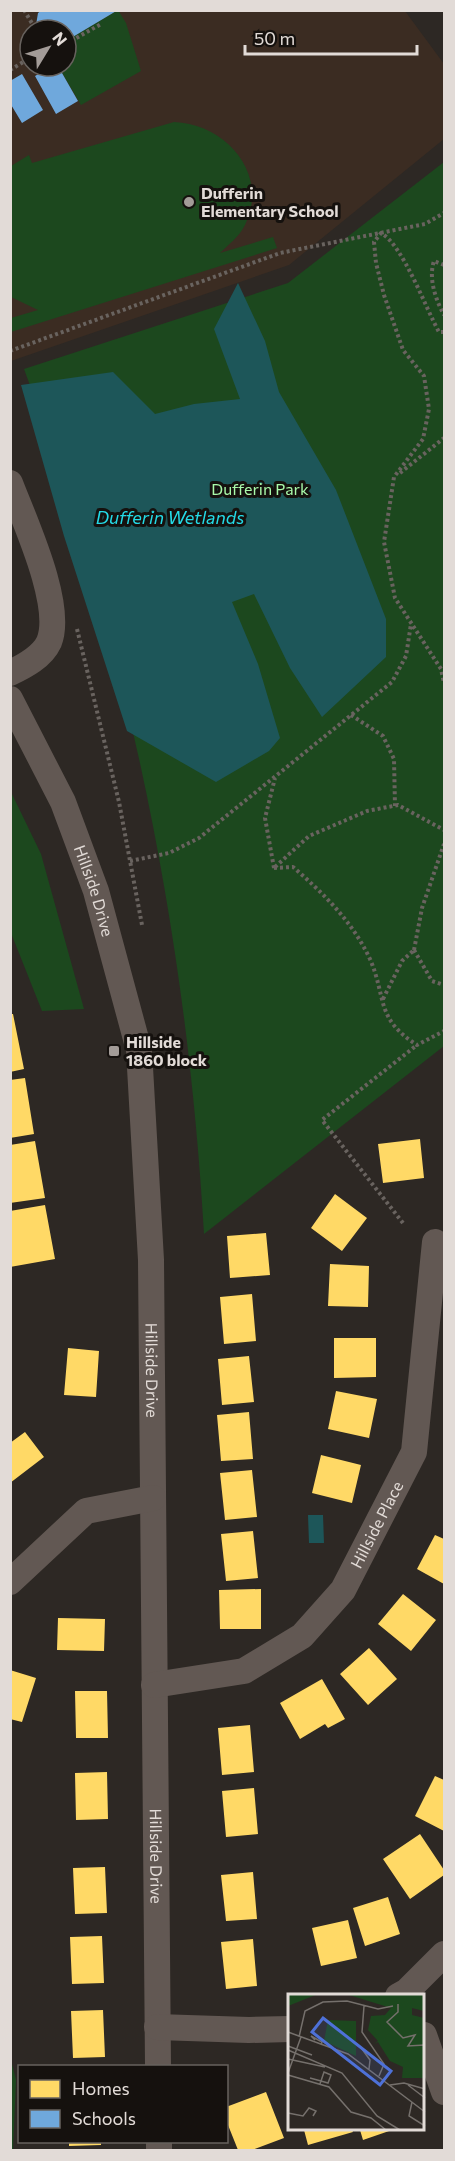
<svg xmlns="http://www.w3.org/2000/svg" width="455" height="2161" font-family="Commissioner,sans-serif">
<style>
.education{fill:#3b2c22;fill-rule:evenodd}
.green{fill:#1c481e}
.water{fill:#1d5659}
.homes{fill:#ffd966}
.schools{fill:#6fa8dc}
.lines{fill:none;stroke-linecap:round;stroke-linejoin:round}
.path{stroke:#69635f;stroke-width:4;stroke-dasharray:3 3;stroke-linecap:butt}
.minor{stroke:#625853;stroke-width:26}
.poi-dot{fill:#a39c98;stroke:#15110e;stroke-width:2}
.labels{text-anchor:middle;stroke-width:6;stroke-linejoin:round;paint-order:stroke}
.poi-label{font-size:16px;font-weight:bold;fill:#e2dbd7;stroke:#15110e;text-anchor:start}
.park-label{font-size:16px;fill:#a9faaa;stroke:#15110e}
.street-label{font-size:16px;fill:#e2dbd7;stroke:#15110e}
.water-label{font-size:18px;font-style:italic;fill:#24dbe7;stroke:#15110e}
.inset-road{fill:none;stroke:#75706c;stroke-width:1.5}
.view{fill:#4e71d8;fill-opacity:0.15;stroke:#4e71d8;stroke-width:3}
.inset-edge{fill:none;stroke:#e2dbd7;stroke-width:3}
</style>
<rect width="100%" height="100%" fill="#2d2824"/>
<!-- education -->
<path class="education" d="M 10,11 L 405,11 L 444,64 L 444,139 L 289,265 L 11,361 ZM 30,30 L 66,30 L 66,66 L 30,66 Z"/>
<!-- green -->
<path class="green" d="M 118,10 L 126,23 L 141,71 L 81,105 L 58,66 L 66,66 L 66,41 Z
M 174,122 C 226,124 270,174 245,225 C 239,237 229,244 220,253 L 273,237 L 277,248 L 11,332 L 11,318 L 38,310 L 11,297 L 11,166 L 29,155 L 32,163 Z
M 444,162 L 444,1046 L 204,1234 C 187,937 128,647 24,369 L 288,283 Z
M 11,792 L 41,854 L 84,1009 L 42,1011 L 11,933 Z
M 11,2060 L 16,2080 L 13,2150 L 10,2150 Z"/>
<!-- water -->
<path class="water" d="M 238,283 L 265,341 L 279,392 L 336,490 L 386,619 L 386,657 L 322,717 L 290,668 L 254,594 L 232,602 L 258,664 L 280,738 L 269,751 L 216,782 L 127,731 L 64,536 L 21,385 L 113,372 L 155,414 L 194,404 L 240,399 L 214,329 Z
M 308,1515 L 323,1515 L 324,1543 L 309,1543 Z"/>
<!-- homes -->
<path class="homes" d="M 10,1014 L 13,1014 L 24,1069 L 10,1072 Z
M 25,1078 L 34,1134 L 10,1138 L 10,1080 Z
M 420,1139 L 424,1178 L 383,1183 L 378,1144 Z
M 35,1141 L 45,1198 L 10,1203 L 10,1145 Z
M 335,1194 L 367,1218 L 342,1251 L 311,1228 Z
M 45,1205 L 55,1259 L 10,1267 L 10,1211 Z
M 266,1233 L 270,1275 L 230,1278 L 227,1236 Z
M 330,1264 L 369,1266 L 368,1307 L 328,1306 Z
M 252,1294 L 256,1341 L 224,1344 L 220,1297 Z
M 334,1338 L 376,1338 L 376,1377 L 334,1378 Z
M 68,1348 L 99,1351 L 96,1397 L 64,1395 Z
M 249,1356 L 254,1402 L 222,1405 L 218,1359 Z
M 336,1391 L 377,1399 L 369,1438 L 328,1429 Z
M 249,1412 L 253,1459 L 221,1461 L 217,1415 Z
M 25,1432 L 44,1457 L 10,1483 L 10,1443 Z
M 321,1455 L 361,1465 L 352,1503 L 312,1493 Z
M 252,1470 L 257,1517 L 225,1520 L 220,1473 Z
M 253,1531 L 258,1578 L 226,1581 L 221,1534 Z
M 435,1535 L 444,1539 L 444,1584 L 417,1569 Z
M 261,1589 L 261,1629 L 220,1629 L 219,1590 Z
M 403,1594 L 436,1620 L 411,1651 L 378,1624 Z
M 58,1618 L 105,1619 L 104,1651 L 57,1650 Z
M 369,1648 L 397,1679 L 368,1705 L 340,1674 Z
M 10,1670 L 36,1678 L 22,1722 L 10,1719 Z
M 322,1679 L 345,1719 L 328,1728 L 325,1724 L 300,1739 L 280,1703 Z
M 75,1691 L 107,1691 L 108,1738 L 76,1738 Z
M 250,1725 L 254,1772 L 222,1775 L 218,1728 Z
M 107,1772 L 108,1819 L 76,1820 L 75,1773 Z
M 435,1776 L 444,1780 L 444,1831 L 415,1816 Z
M 254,1788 L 258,1834 L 226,1837 L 222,1791 Z
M 420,1834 L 444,1870 L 444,1875 L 410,1899 L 383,1859 Z
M 105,1867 L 107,1913 L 75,1914 L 73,1868 Z
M 253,1872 L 257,1919 L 226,1921 L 221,1875 Z
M 388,1897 L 400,1934 L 365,1946 L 353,1908 Z
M 348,1920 L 357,1958 L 321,1966 L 312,1928 Z
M 102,1936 L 104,1983 L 72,1984 L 70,1937 Z
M 253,1939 L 257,1986 L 226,1989 L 221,1942 Z
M 103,2010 L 105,2057 L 73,2058 L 71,2011 Z
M 266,2092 L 284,2138 L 252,2150 L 238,2150 L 226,2120 L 226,2107 Z
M 304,2130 L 352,2130 L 353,2132 L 308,2145 Z
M 360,2130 L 392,2130 L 363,2140 Z
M 69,2142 L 101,2142 L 101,2145 L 69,2146 Z"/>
<!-- schools -->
<path class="schools" d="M 42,10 L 118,10 L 66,41 L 66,30 L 36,25 L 38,13 Z
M 53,66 L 58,66 L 78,101 L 56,114 L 35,76 Z
M 22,74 L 43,110 L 22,123 L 10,103 L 10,81 Z"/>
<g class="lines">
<!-- path -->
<path class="path" d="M 24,10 L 36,30
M 66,44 L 101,24
M 10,70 L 30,58
M 444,265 L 434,261 C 428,279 436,300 444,315
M 444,332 L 439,332 C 425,307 403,245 381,233 L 374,242 L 376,263 L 384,295 L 403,350 L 424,376 L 429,409 L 423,439 L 394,477 L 384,542 L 395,598 L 441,669 L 444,683
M 10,351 L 280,253 L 425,224 L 444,213
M 400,473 L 444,438
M 77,629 L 119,802 L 142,925
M 351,715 L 383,736 L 394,759 L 395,806
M 130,861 L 169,853 L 199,838 L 392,682 L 406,656 L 411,624
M 275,867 L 309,836 L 367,811 L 398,805 L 444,830
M 274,868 L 293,867 C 324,894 352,921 370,959 C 387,999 375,1018 417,1045 L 444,1031
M 274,868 L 265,818 L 275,778
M 414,950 L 422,908 L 444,844
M 414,950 L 432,981 L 444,985
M 383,999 L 402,961 L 414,950
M 403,1223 L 322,1120 L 417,1045"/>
<!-- minor -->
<g class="minor">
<path d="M 10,483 C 24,520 64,605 49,642 C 42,657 25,666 10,673"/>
<path id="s1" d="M 10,699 L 63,802 L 96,891 L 139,1050 L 151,1260 L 158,2066"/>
<path d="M 10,1582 L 86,1511 L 153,1498"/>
<path id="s2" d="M 154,1685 L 244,1671 L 302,1636 L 343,1590 L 414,1452 L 435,1242"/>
<path d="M 398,1996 L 407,1991 L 444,1954"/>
<path d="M 157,2027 L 249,2030 L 290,2029"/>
<path d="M 424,2035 L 444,2092"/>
<path d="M 159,2142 L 159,2150"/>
</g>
</g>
<!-- markers -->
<g class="poi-dot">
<circle cx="189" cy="202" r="6"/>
<rect x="108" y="1045" width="12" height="12" rx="3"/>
</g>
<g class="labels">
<!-- poi labels -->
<g class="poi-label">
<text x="201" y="199">Dufferin<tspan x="201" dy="18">Elementary School</tspan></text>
<text x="126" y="1048">Hillside<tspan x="126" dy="18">1860 block</tspan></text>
</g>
<!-- park labels -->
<g class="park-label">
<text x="260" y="495">Dufferin Park</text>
</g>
<!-- street labels -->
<g class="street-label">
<text dy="6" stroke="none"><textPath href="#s1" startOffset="210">Hillside Drive</textPath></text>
<text dy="6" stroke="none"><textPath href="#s1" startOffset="696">Hillside Drive</textPath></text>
<text dy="6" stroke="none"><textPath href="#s2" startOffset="294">Hillside Place</textPath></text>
<text dy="6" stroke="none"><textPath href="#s1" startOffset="1182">Hillside Drive</textPath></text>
</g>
<!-- water labels -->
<g class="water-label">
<text x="170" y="524">Dufferin Wetlands</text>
</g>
</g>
<!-- overview -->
<g transform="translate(288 1994)">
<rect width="136" height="136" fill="#2d2824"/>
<path d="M 0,0 L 30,0 L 0,12 ZM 58,0 L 136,0 L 136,17 L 124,14 L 124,21 L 136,24 L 136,84 L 114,84 L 115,73 L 102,67 L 90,48 L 86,50 L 90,47 L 80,36 L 83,22 L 97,21 L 103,14 ZM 40,26 L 68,27 L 68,62 L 36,47 Z" fill="#1c481e"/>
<path class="inset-road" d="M 110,10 L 110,18 L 99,28 L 115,44 L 127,41 L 120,52 L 137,51M 76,12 L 74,38 L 96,70 L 91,82M 0,38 L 60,60 L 137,118M 11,43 L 17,17 L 35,8 L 59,7 L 90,15 L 105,12M 27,46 L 23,42 L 34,48 L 33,51M 0,52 L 24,61M 74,55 L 82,66 L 81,75M 0,56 L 54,79 L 89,122 L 112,136M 0,65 L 37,73M 0,79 L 13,43M 0,81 L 41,93 L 63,118 L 83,124 L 98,136M 22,84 L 33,87 L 40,89 L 43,81 L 36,78 L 32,90M 102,91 L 116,89 L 137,95M 120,91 L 137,104M 124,108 L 121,122 L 137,132M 0,119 L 15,122 L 21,114 L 28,117 L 25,122"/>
<path class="view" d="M 35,24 L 103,77 L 92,91 L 24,38 Z"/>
<rect width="136" height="136" class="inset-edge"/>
</g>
<!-- border -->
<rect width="455" height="2161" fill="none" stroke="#e2dbd7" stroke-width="24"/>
<!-- legend -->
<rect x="18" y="2065" width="210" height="78" fill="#15110e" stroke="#67625e" stroke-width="1.5"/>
<rect x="30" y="2080" width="30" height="18" fill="#ffd966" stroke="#67625e" stroke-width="1.5"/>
<text x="72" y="2095" font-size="18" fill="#e2dbd7">Homes</text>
<rect x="30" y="2110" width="30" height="18" fill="#6fa8dc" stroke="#67625e" stroke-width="1.5"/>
<text x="72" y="2125" font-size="18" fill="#e2dbd7">Schools</text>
<!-- north arrow -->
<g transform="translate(48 48) rotate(52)"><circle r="28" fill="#15110e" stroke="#67625e" stroke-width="1.5"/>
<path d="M0-4.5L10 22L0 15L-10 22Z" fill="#a39c98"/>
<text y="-9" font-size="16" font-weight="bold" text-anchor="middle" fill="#e2dbd7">N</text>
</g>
<!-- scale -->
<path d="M245 45v9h172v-9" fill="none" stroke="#e2dbd7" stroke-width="3"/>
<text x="254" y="45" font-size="18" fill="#e2dbd7" stroke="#15110e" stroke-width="4.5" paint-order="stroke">50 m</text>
</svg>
